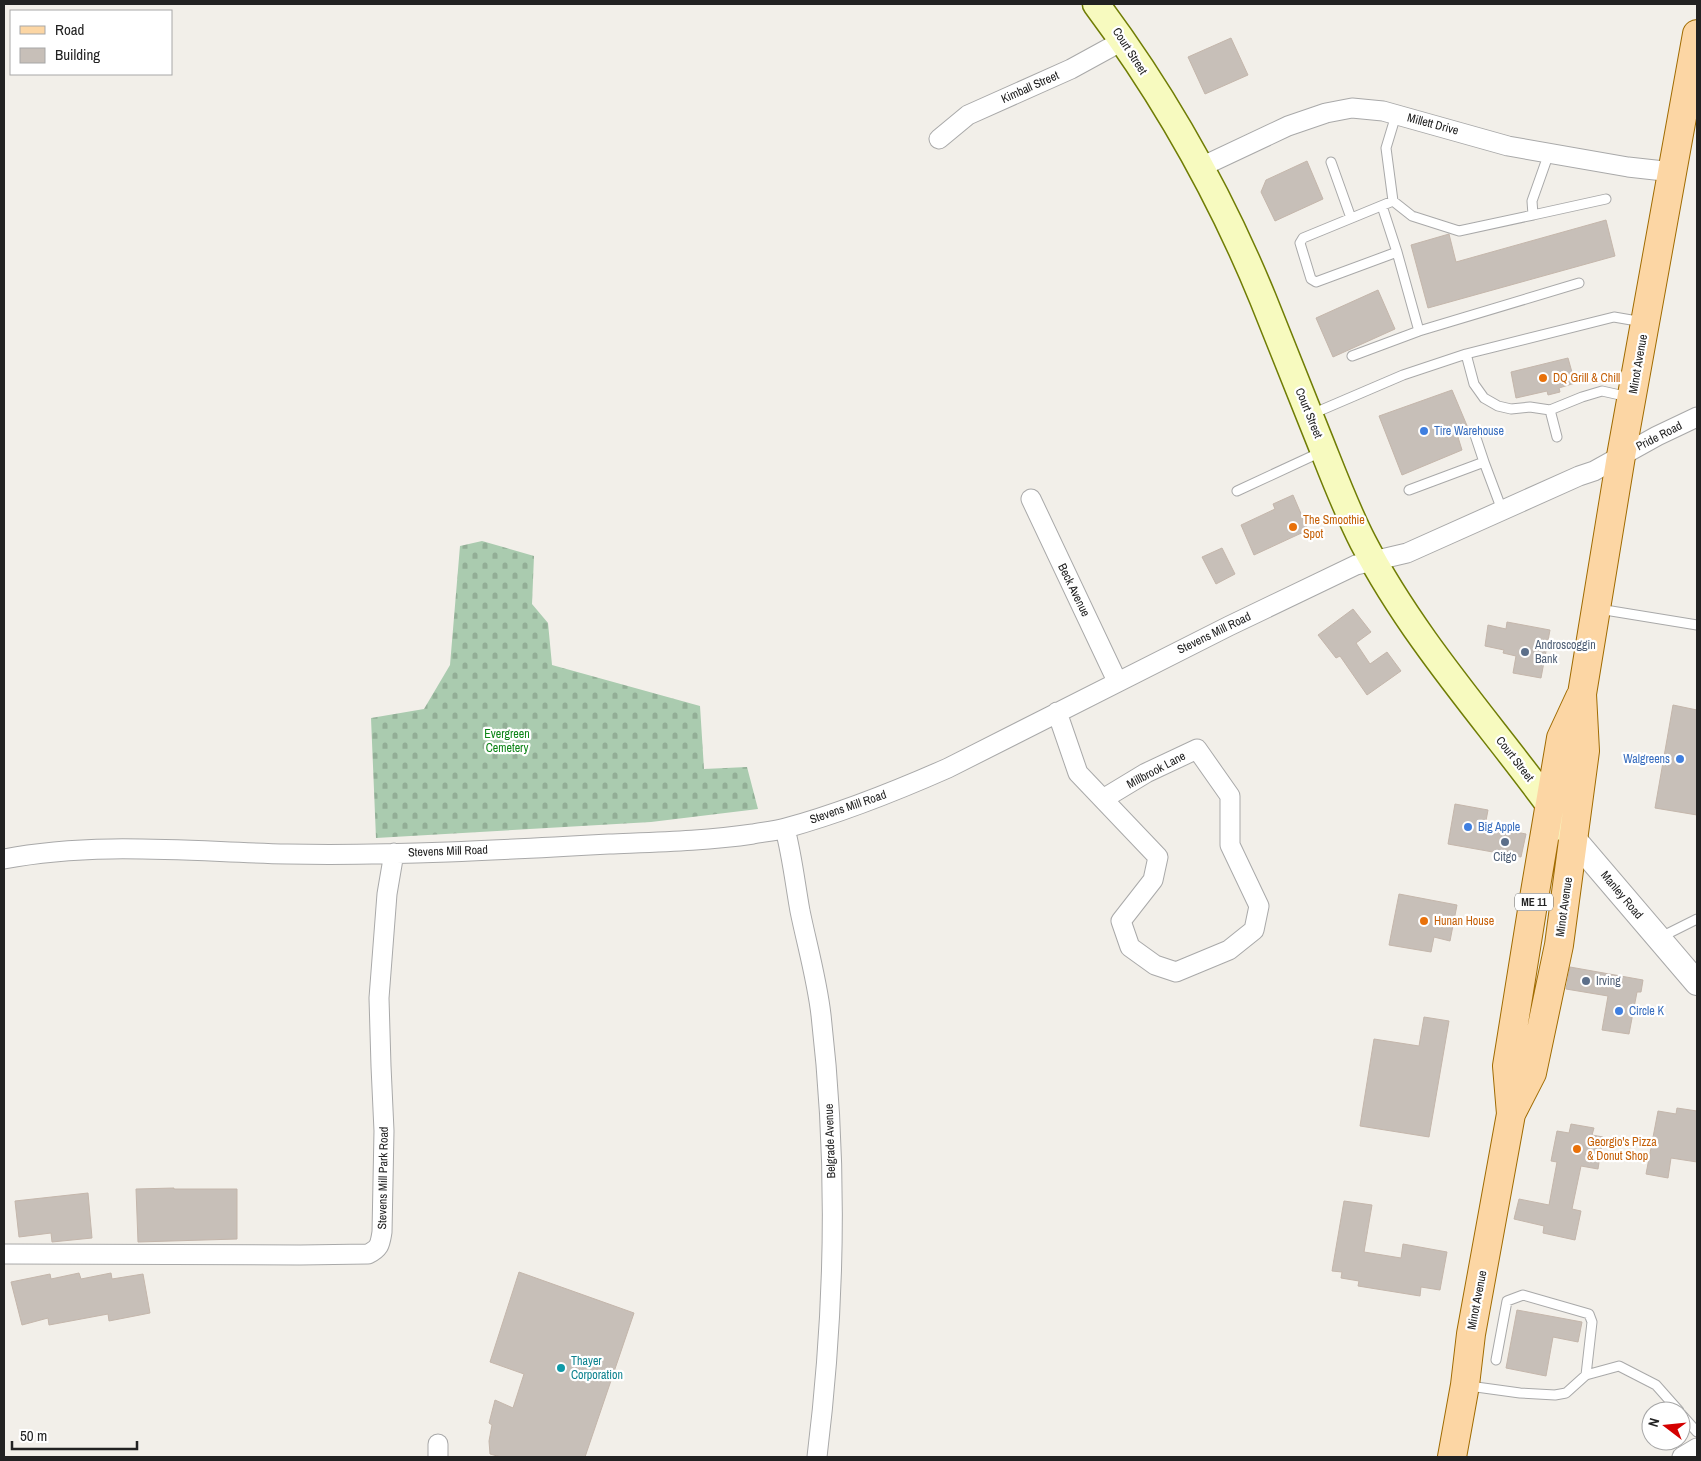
<svg xmlns="http://www.w3.org/2000/svg" width="1701" height="1461" font-family="'Archivo Narrow',sans-serif">
<style>
.cemetery{fill:url(#cemetery-stones)}
.building{fill:#c7bfb8;stroke:#c4b6ab}
.lines{fill:none;stroke-linecap:round;stroke-linejoin:round}
.service-casing{stroke:#a9a9a9;stroke-width:11}
.minor-casing{stroke:#a9a9a9;stroke-width:21}
.tertiary-casing{stroke:#a9a9a9;stroke-width:26}
.secondary-casing{stroke:#707d05;stroke-width:29}
.primary-casing{stroke:#a06b00;stroke-width:30}
.service{stroke:#fff;stroke-width:9}
.minor{stroke:#fff;stroke-width:19}
.tertiary{stroke:#fff;stroke-width:24}
.secondary{stroke:#f7fabf;stroke-width:26}
.primary{stroke:#fcd6a4;stroke-width:28}
.food-dot{fill:#e8710a;stroke:#fff;stroke-width:2}
.shop-dot{fill:#3f7fe0;stroke:#fff;stroke-width:2}
.service-dot{fill:#5c6f8a;stroke:#fff;stroke-width:2}
.culture-dot{fill:#0f9aa8;stroke:#fff;stroke-width:2}
.labels{text-anchor:middle;stroke-width:4.5;stroke-linejoin:round;paint-order:stroke}
.shield{fill:#fff;stroke:#646464;stroke-width:1}
.shield-label{font-size:11px;font-weight:bold;fill:#222}
.street-label{font-size:12px;fill:#222;stroke:#fff}
.food-label{font-size:12px;fill:#c56008;stroke:#fff;text-anchor:start}
.shop-label{font-size:12px;fill:#366cbe;stroke:#fff;text-anchor:start}
.service-label{font-size:12px;fill:#4e5e75;stroke:#fff;text-anchor:start}
.park-label{font-size:12px;fill:#0c8416;stroke:#fff}
.culture-label{font-size:12px;fill:#0d838f;stroke:#fff;text-anchor:start}
</style>
<defs>
<pattern id="cemetery-stones" width="16" height="16" patternUnits="userSpaceOnUse" patternTransform="scale(1.25)"><rect width="16" height="16" fill="#aacbaf"/><path d="M2 7V4a2 2 0 0 1 4 0v3zM10 15v-3a2 2 0 0 1 4 0v3z" fill="#92ae96"/></pattern>
</defs>
<rect width="100%" height="100%" fill="#f2efe9"/>
<!-- cemetery -->
<path class="cemetery" d="M 482,541 L 534,556 L 532,604 L 548,623 L 552,665 L 700,706 L 704,769 L 747,767 L 758,809 L 651,822 L 376,838 L 371,718 L 424,709 L 450,665 L 460,546 Z"/>
<!-- building -->
<path class="building" d="M 1231,38 L 1248,75 L 1205,94 L 1188,57 Z
M 1307,161 L 1323,199 L 1275,221 L 1261,192 L 1266,180 Z
M 1606,220 L 1615,256 L 1428,308 L 1411,245 L 1449,234 L 1456,262 Z
M 1378,290 L 1395,329 L 1333,357 L 1316,318 Z
M 1568,358 L 1575,383 L 1559,388 L 1560,392 L 1548,395 L 1547,391 L 1516,398 L 1511,372 Z
M 1452,390 L 1468,428 L 1457,434 L 1462,450 L 1402,475 L 1379,416 Z
M 1293,495 L 1308,530 L 1254,555 L 1241,525 L 1275,509 L 1273,504 Z
M 1222,548 L 1235,574 L 1216,584 L 1202,557 Z
M 1353,609 L 1371,632 L 1356,643 L 1370,664 L 1387,652 L 1401,671 L 1367,695 L 1340,656 L 1336,658 L 1318,635 Z
M 1507,622 L 1550,630 L 1541,678 L 1513,673 L 1516,656 L 1503,653 L 1504,650 L 1485,646 L 1488,625 L 1506,629 Z
M 1673,705 L 1697,710 L 1697,815 L 1655,808 Z
M 1455,804 L 1488,810 L 1485,826 L 1526,834 L 1521,857 L 1448,844 Z
M 1399,894 L 1457,905 L 1450,941 L 1434,937 L 1431,952 L 1389,945 Z
M 1570,967 L 1643,980 L 1641,992 L 1637,992 L 1629,1034 L 1602,1030 L 1608,996 L 1566,989 Z
M 1424,1017 L 1449,1021 L 1429,1137 L 1360,1126 L 1374,1039 L 1419,1046 Z
M 1677,1108 L 1697,1111 L 1697,1162 L 1671,1158 L 1668,1178 L 1646,1174 L 1658,1111 L 1676,1114 Z
M 1571,1124 L 1594,1128 L 1592,1135 L 1603,1137 L 1598,1169 L 1581,1166 L 1572,1209 L 1581,1211 L 1575,1240 L 1543,1233 L 1544,1226 L 1514,1219 L 1519,1199 L 1549,1205 L 1557,1162 L 1551,1161 L 1557,1131 L 1569,1133 Z
M 174,1188 L 174,1189 L 237,1189 L 237,1239 L 138,1242 L 136,1189 Z
M 88,1193 L 92,1238 L 52,1242 L 51,1233 L 19,1237 L 15,1201 Z
M 1344,1201 L 1372,1205 L 1364,1252 L 1401,1258 L 1403,1244 L 1447,1252 L 1440,1290 L 1421,1287 L 1420,1296 L 1358,1286 L 1359,1281 L 1341,1278 L 1342,1272 L 1332,1271 Z
M 519,1272 L 634,1313 L 585,1457 L 501,1457 L 490,1454 L 489,1441 L 492,1425 L 489,1423 L 495,1400 L 513,1408 L 524,1374 L 490,1362 Z
M 79,1273 L 81,1279 L 111,1273 L 112,1279 L 143,1274 L 150,1313 L 109,1321 L 108,1314 L 49,1325 L 48,1318 L 22,1325 L 11,1282 L 50,1274 L 51,1279 Z
M 1517,1310 L 1582,1322 L 1578,1342 L 1553,1337 L 1546,1376 L 1506,1368 Z"/>
<g class="lines">
<!-- service casing -->
<g class="service-casing">
<path id="service" d="M 1396,115 L 1386,148 L 1393,201 L 1412,216 L 1459,231 L 1533,215 L 1532,201 L 1549,153
M 1331,162 L 1351,218
M 1382,206 L 1397,252
M 1533,215 L 1606,199
M 1419,331 L 1579,283
M 1466,354 L 1474,384 L 1484,398 L 1498,406 L 1511,409 L 1530,407 L 1550,410 L 1582,397 L 1602,391 L 1629,397
M 1352,356 L 1419,331 L 1397,252 L 1316,282 L 1311,279 L 1300,243 L 1303,238 L 1393,201
M 1550,410 L 1557,437
M 1312,414 L 1403,375 L 1466,354 L 1614,317 L 1643,322
M 1474,432 L 1484,462
M 1409,490 L 1484,462 L 1502,510
M 1237,491 L 1321,452
M 1599,609 L 1697,625
M 1661,937 L 1697,919
M 1496,1360 L 1507,1301 L 1523,1295 L 1589,1314 L 1592,1322 L 1586,1375
M 1469,1386 L 1520,1393 L 1555,1395 L 1566,1393 L 1586,1375 L 1619,1366 L 1656,1385 L 1679,1411
M 1681,1414 L 1697,1432"/>
</g>
<!-- minor casing -->
<g class="minor-casing">
<path id="minor" d="M 939,139 L 968,115 L 1071,69 L 1124,40
M 1201,167 L 1288,126 L 1326,113 L 1352,108 L 1383,111 L 1508,146 L 1628,167 L 1673,172
M 1031,499 L 1117,681
M 1057,712 L 1078,773 L 1158,857 L 1153,880 L 1121,921 L 1130,947 L 1155,965 L 1176,972 L 1229,950 L 1254,930 L 1259,906 L 1230,845 L 1230,796 L 1197,749 L 1146,773 L 1103,799
M 785,829 C 792,855 795,883 800,911 C 807,945 817,980 821,1015 C 838,1161 835,1311 817,1457
M 4,859 C 97,841 193,852 287,854 C 394,856 502,850 609,844 C 657,842 706,841 753,834 C 764,832 775,831 786,828 C 841,813 896,791 948,768 L 1229,626 L 1356,565 L 1407,553 L 1579,476 L 1594,471 L 1657,436 L 1697,417
M 4,1254 L 300,1255 L 368,1254 C 380,1248 380,1244 382,1232 L 384,1131 L 381,1066 L 379,998 L 387,894 L 394,853
M 438,1457 L 438,1444
M 1682,1457 L 1697,1448"/>
</g>
<!-- tertiary casing -->
<g class="tertiary-casing">
<path id="tertiary" d="M 1574,839 L 1697,983"/>
</g>
<!-- secondary casing -->
<g class="secondary-casing">
<path id="secondary" d="M 1096,4 C 1164,95 1220,194 1263,299 C 1282,346 1301,393 1319,439 C 1333,474 1346,509 1363,542 C 1419,650 1505,739 1574,839"/>
</g>
<!-- primary casing -->
<g class="primary-casing">
<path id="primary" d="M 1511,1114 L 1532,1073 L 1559,945 L 1585,751 L 1582,694 L 1621,456 L 1697,34
M 1452,1457 L 1465,1385 L 1471,1334 L 1511,1114 L 1507,1066 L 1534,898 L 1561,738 L 1580,697"/>
</g>
<!-- service -->
<use href="#service" class="service"/>
<!-- minor -->
<use href="#minor" class="minor"/>
<!-- tertiary -->
<use href="#tertiary" class="tertiary"/>
<!-- secondary -->
<use href="#secondary" class="secondary"/>
<!-- primary -->
<use href="#primary" class="primary"/>
</g>
<!-- markers -->
<g class="food-dot">
<circle cx="1543" cy="378" r="5"/>
<circle cx="1293" cy="527" r="5"/>
<circle cx="1424" cy="921" r="5"/>
<circle cx="1577" cy="1149" r="5"/>
</g>
<g class="shop-dot">
<circle cx="1424" cy="431" r="5"/>
<circle cx="1680" cy="759" r="5"/>
<circle cx="1468" cy="827" r="5"/>
<circle cx="1619" cy="1011" r="5"/>
</g>
<g class="service-dot">
<circle cx="1525" cy="652" r="5"/>
<circle cx="1505" cy="842" r="5"/>
<circle cx="1586" cy="981" r="5"/>
</g>
<circle class="culture-dot" cx="561" cy="1368" r="5"/>
<g class="labels">
<!-- shield labels -->
<rect class="shield" x="1515" y="893.5" width="38" height="17" rx="4"/>
<g class="shield-label">
<text x="1534" y="906">ME 11</text>
</g>
<!-- street labels -->
<g class="street-label">
<text transform="translate(1130 51) rotate(57)" y="4">Court Street</text>
<text transform="translate(1030 87) rotate(-24)" y="4">Kimball Street</text>
<text transform="translate(1433 124) rotate(15)" y="4">Millett Drive</text>
<text transform="translate(1638 364) rotate(-80)" y="4">Minot Avenue</text>
<text transform="translate(1309 413) rotate(68)" y="4">Court Street</text>
<text transform="translate(1659 436) rotate(-27)" y="4">Pride Road</text>
<text transform="translate(1074 590) rotate(64)" y="4">Beck Avenue</text>
<text transform="translate(1214 633) rotate(-26)" y="4">Stevens Mill Road</text>
<text transform="translate(1515 759) rotate(52)" y="4">Court Street</text>
<text transform="translate(1156 770) rotate(-28)" y="4">Millbrook Lane</text>
<text transform="translate(848 807) rotate(-19)" y="4">Stevens Mill Road</text>
<text transform="translate(448 851) rotate(-2)" y="4">Stevens Mill Road</text>
<text transform="translate(1622 895) rotate(50)" y="4">Manley Road</text>
<text transform="translate(1564 907) rotate(-82)" y="4">Minot Avenue</text>
<text transform="translate(830 1141) rotate(-92)" y="4">Belgrade Avenue</text>
<text transform="translate(383 1178) rotate(-89)" y="4">Stevens Mill Park Road</text>
<text transform="translate(1477 1300) rotate(-79)" y="4">Minot Avenue</text>
</g>
<!-- food labels -->
<g class="food-label">
<text x="1553" y="382">DQ Grill &amp; Chill</text>
<text x="1303" y="524">The Smoothie<tspan x="1303" dy="14">Spot</tspan></text>
<text x="1434" y="925">Hunan House</text>
<text x="1587" y="1146">Georgio's Pizza<tspan x="1587" dy="14">&amp; Donut Shop</tspan></text>
</g>
<!-- shop labels -->
<g class="shop-label">
<text x="1434" y="435">Tire Warehouse</text>
<text x="1670" y="763" text-anchor="end">Walgreens</text>
<text x="1478" y="831">Big Apple</text>
<text x="1629" y="1015">Circle K</text>
</g>
<!-- service labels -->
<g class="service-label">
<text x="1535" y="649">Androscoggin<tspan x="1535" dy="14">Bank</tspan></text>
<text x="1505" y="861" text-anchor="middle">Citgo</text>
<text x="1596" y="985">Irving</text>
</g>
<!-- park labels -->
<g class="park-label">
<text x="507" y="738">Evergreen<tspan x="507" dy="14">Cemetery</tspan></text>
</g>
<!-- culture labels -->
<g class="culture-label">
<text x="571" y="1365">Thayer<tspan x="571" dy="14">Corporation</tspan></text>
</g>
</g>
<!-- border -->
<rect width="1701" height="1461" fill="none" stroke="#222222" stroke-width="10"/>
<!-- legend -->
<rect x="10" y="10" width="162" height="65" fill="#ffffff" stroke="#a7a7a7"/>
<rect x="20" y="26" width="25" height="8" fill="#fcd6a4" stroke="#a7a7a7"/>
<text x="55" y="35" font-size="15" fill="#222222">Road</text>
<rect x="20" y="48" width="25" height="15" fill="#c7bfb8" stroke="#a7a7a7"/>
<text x="55" y="60" font-size="15" fill="#222222">Building</text>
<!-- north arrow -->
<g transform="translate(1666 1426) rotate(286)"><circle r="24" fill="#ffffff" stroke="#a7a7a7"/>
<path d="M0-4L9 19L0 12L-9 19Z" fill="#d40000"/>
<text y="-8" font-size="14" font-weight="bold" text-anchor="middle" fill="#222222">N</text>
</g>
<!-- scale -->
<path d="M12 1441v8h125v-8" fill="none" stroke="#222222" stroke-width="2.5"/>
<text x="20" y="1441" font-size="15" fill="#222222" stroke="#ffffff" stroke-width="4" paint-order="stroke">50 m</text>
</svg>
